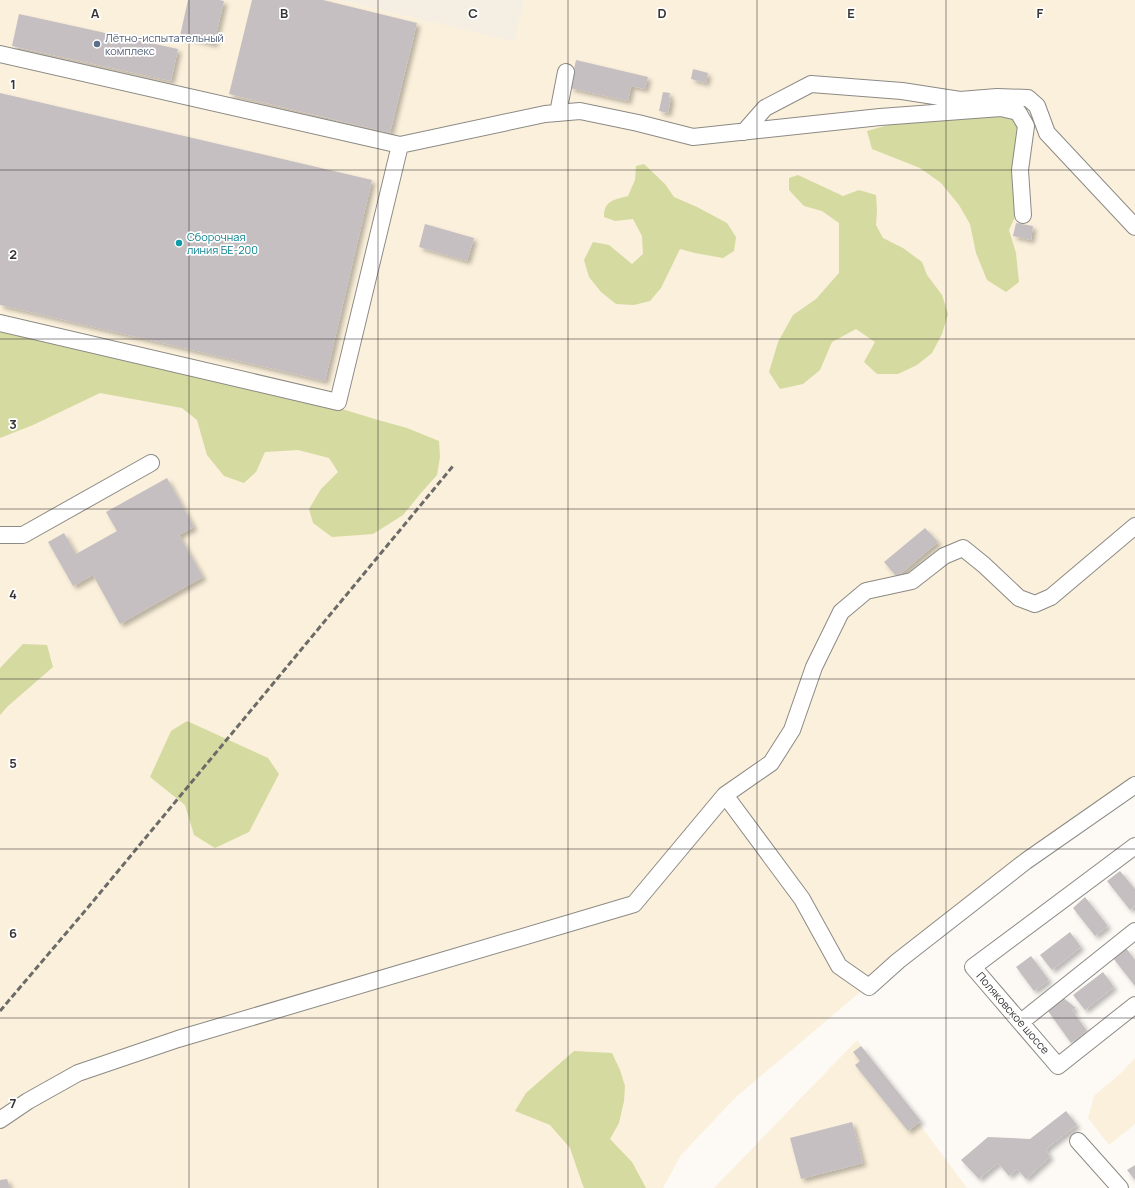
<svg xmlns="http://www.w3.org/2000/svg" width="1135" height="1188" font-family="Manrope,sans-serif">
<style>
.industrial{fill:#fbf0db}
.built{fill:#f5eee2}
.green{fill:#d4daa0}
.building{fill:#c5bfc2;filter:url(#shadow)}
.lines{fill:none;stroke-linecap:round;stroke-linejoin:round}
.minor-casing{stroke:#8c8a85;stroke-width:18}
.minor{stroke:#fff;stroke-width:16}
.rail{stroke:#6c6b68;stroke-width:3;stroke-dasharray:6 3;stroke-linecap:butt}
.grid{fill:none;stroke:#363533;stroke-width:1;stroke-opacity:0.55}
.service-dot{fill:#5c6f8a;stroke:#fff;stroke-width:1.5}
.culture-dot{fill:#0f9aa8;stroke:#fff;stroke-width:1.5}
.labels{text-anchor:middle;stroke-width:3.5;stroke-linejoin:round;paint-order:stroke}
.service-label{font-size:11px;fill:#4e5e75;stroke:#fff;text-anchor:start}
.culture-label{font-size:11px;fill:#0d838f;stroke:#fff;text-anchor:start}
.street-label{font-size:11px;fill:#363533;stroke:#fff}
.grid-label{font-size:13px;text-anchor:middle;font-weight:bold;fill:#363533;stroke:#fff;stroke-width:3.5;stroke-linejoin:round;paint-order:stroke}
</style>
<defs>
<filter id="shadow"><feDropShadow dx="3.5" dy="3.5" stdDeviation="2" flood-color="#0004"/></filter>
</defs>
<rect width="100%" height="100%" fill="#fdfaf5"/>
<!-- industrial -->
<path class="industrial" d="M 0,0 L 1135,0 L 1135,783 L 865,988 L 736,1097 L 681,1155 L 663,1188 L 0,1188 Z
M 857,1040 L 967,1188 L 714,1188 Z
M 1135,1058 L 1135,1124 L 1109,1145 L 1088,1118 L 1094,1096 L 1122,1072 Z"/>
<!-- built -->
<path class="built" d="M 341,0 L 524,0 L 514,42 Z"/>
<!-- green -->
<path class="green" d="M 1004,112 L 1019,118 L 1019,145 L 1013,156 L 1013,180 L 1019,208 L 1009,230 L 1016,253 L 1019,282 L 1006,292 L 987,280 L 976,253 L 970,224 L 959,205 L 941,183 L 920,168 L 872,149 L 867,131 L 899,122 Z
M 644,164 L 665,184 L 674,197 L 697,207 L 727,223 L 736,237 L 734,251 L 723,258 L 695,253 L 680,249 L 661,288 L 650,301 L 634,305 L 616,304 L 601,292 L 589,277 L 584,260 L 593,242 L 609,245 L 632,264 L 643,254 L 642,236 L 633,219 L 615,221 L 604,217 C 604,200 614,200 628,196 L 635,180 L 636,166 Z
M 798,175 L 843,196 L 859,190 L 876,195 L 877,211 L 876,225 L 883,238 L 903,248 L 922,262 L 927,275 L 942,295 L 948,314 L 942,334 L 932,353 L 917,365 L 898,374 L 877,374 L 864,362 L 875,342 L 856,329 L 832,342 L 820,370 L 803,384 L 780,389 L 769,372 L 778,342 L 793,315 L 816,299 L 839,273 L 839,223 L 822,211 L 804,206 L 789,190 L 789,178 Z
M 0,329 L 310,399 L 342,409 L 378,420 L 407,428 L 439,441 L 440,457 L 437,475 L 421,493 L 403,515 L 373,534 L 332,537 L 313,523 L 309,509 L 321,489 L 338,472 L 329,458 L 298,450 L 265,452 L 256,472 L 244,483 L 224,476 L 207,455 L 197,420 L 182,408 L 100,393 L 33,425 L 0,438 Z
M 23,644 L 47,645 L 53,667 L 8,706 L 0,715 L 0,668 Z
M 187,721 L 268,758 L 279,774 L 249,832 L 215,848 L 194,835 L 185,805 L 150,777 L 171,731 Z
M 574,1051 L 612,1053 L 620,1070 L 625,1086 L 624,1101 L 619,1123 L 610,1139 L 632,1162 L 646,1188 L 584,1188 L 582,1183 L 570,1148 L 550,1125 L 515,1111 L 526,1093 Z"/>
<!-- building -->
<path class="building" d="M 188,0 L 219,0 L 224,1 L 214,44 L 180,36 Z
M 252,0 L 323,0 L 417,23 L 390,133 L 229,94 Z
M 19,14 L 178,49 L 171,81 L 12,46 Z
M 576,60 L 648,77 L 645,89 L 631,86 L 628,101 L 570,88 Z
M 693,69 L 708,73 L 706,83 L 691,79 Z
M 663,92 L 670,93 L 669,98 L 671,98 L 668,113 L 659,111 Z
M 0,93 L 372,180 L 325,381 L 0,305 Z
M 1016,223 L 1033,226 L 1031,240 L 1013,236 Z
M 425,224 L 474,238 L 467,261 L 419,247 Z
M 167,478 L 194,527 L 179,535 L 203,577 L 120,624 L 93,575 L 73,586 L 48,542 L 64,533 L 76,554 L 117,531 L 106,512 Z
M 925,528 L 938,542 L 897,577 L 884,562 Z
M 1120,871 L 1135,889 L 1135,906 L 1130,910 L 1107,881 Z
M 1085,897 L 1108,926 L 1095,936 L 1073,908 Z
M 1070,932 L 1081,947 L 1052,970 L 1040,955 Z
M 1126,948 L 1135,960 L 1135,986 L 1113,958 Z
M 1031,956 L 1049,980 L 1034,991 L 1016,967 Z
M 1103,972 L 1114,987 L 1085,1010 L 1073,995 Z
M 1062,997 L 1076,1008 L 1072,1010 L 1087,1031 L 1071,1043 L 1048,1011 L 1056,1005 Z
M 861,1046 L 921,1121 L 908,1131 L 855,1065 L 860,1061 L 853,1052 Z
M 1066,1111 L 1077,1125 L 1046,1149 L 1050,1157 L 1026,1179 L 1017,1169 L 1009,1176 L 998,1163 L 979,1179 L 961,1160 L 988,1137 L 1030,1139 Z
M 852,1122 L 863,1163 L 801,1179 L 790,1138 Z
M 1135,1165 L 1135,1180 L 1127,1170 Z
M 7,1179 L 10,1188 L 0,1188 L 0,1180 Z"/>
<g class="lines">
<!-- minor casing -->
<g class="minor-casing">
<path id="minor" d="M 0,54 L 400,145 L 545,114 L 580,111 L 638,123 L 693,137 L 880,117 L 1001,108 L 1018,112 L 1026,126 L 1020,170 L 1023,215
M 558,113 L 566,72
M 744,132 L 765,108 L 811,84 L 902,91 L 960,100 L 997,97 L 1028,98 L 1037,106 L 1047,133 L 1135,227
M 0,323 L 338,402 L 400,145
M 0,535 L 23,535 L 151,463
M 725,795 L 802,899 L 839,966 L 869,987 L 898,961 L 1026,861 L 1135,785
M 1135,846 L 973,967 L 1058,1066 L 1135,1005
M 1021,1022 L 1135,931
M 0,1120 L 28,1101 L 78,1073 L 178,1039 L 634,904 L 725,795 L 771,763 L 792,730 L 814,667 L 841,612 L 866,591 L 912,581 L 944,556 L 963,548 L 984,565 L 1019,598 L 1035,604 L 1051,597 L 1135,526
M 1078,1141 L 1120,1188"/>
</g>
<!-- minor -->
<use href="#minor" class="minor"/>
<!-- rail -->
<path class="rail" d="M 0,1011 L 90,905 L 453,466"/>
</g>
<!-- grid -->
<path class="grid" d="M 189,0 L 189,1188M 378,0 L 378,1188M 568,0 L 568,1188M 757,0 L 757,1188M 946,0 L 946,1188M 0,170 L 1135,170M 0,339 L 1135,339M 0,509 L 1135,509M 0,679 L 1135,679M 0,849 L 1135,849M 0,1018 L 1135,1018"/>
<!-- markers -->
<circle class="service-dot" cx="97" cy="44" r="4"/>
<circle class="culture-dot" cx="179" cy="243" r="4"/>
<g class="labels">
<!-- service labels -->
<g class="service-label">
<text x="105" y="42">Лётно-испытательный<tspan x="105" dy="13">комплекс</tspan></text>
</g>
<!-- culture labels -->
<g class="culture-label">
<text x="187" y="241">Сборочная<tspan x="187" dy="13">линия БЕ-200</tspan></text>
</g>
<!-- street labels -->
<g class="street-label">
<text transform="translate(1013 1013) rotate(49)" y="4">Поляковское шоссе</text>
</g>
</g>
<g class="grid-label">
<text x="95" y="18">A</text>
<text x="284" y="18">B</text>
<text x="473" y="18">C</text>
<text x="662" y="18">D</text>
<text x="851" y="18">E</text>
<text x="1040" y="18">F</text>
<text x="13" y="89">1</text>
<text x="13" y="259">2</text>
<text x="13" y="429">3</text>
<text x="13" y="599">4</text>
<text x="13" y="768">5</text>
<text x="13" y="938">6</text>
<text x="13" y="1108">7</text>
</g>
</svg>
